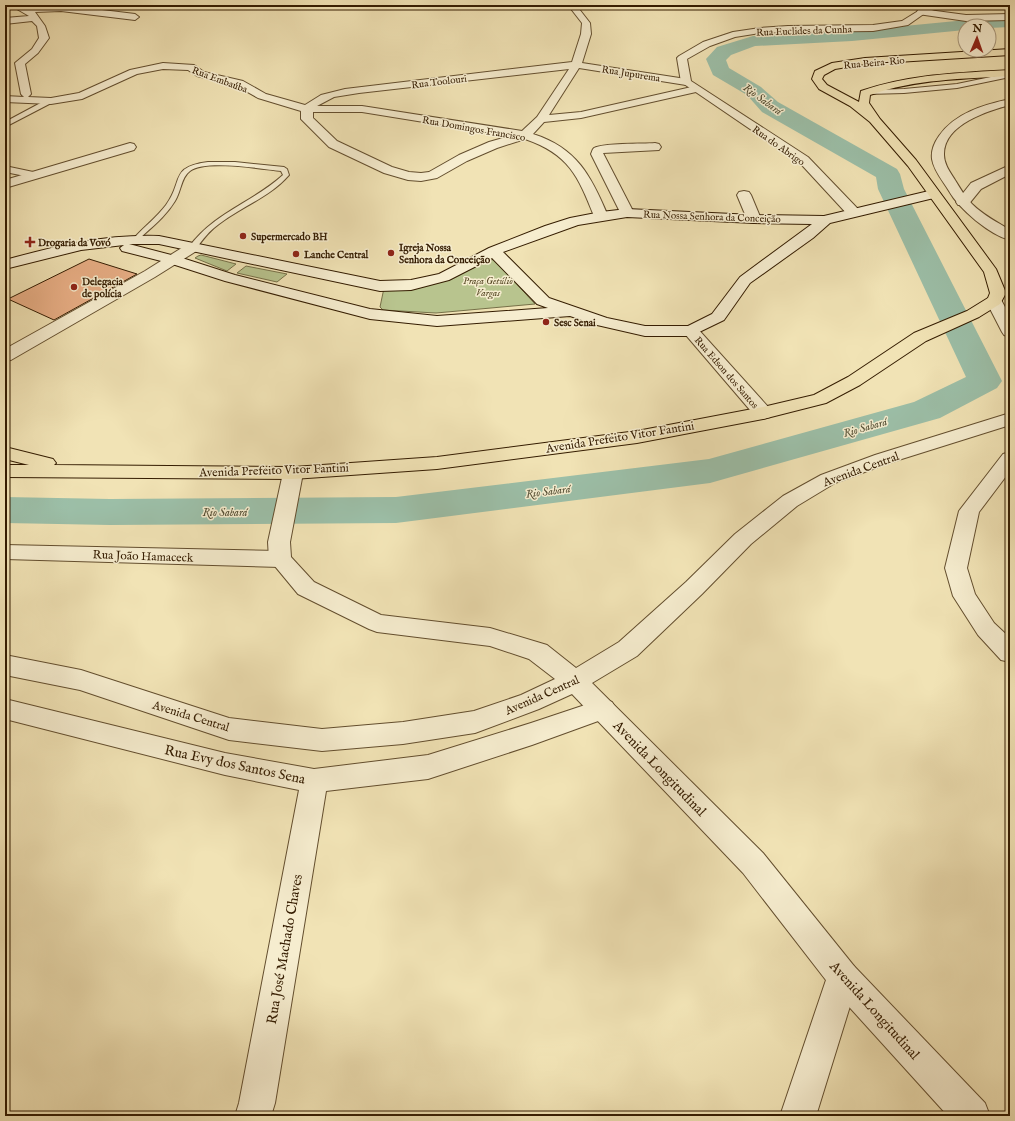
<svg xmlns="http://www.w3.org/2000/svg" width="1015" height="1121" font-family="'IM FELL English',serif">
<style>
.green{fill:#b8c48e;stroke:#767048}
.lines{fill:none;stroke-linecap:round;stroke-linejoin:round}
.river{fill:#9cbfa8;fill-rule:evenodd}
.building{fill:#e8ae85;stroke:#341c01}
.service-casing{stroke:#634e2e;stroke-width:2}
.pedestrian-casing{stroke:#634e2e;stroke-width:2}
.minor-casing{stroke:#634e2e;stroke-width:2}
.tertiary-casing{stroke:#634e2e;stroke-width:2}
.secondary-casing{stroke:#341c01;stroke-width:2}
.primary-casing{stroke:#341c01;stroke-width:2}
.service{fill:#f6edcf;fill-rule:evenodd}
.pedestrian{fill:#f6edcf;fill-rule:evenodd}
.minor{fill:#f6edcf;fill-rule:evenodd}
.tertiary{fill:#f6edcf;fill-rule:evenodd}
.secondary{fill:#f6edcf;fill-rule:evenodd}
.primary{fill:#f1e3b5;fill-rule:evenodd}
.poi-dot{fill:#8f2418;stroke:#f6edcf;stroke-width:1.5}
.labels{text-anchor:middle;stroke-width:3;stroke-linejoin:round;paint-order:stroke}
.far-street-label{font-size:10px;fill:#341c01;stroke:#f6edcf}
.far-poi-label{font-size:10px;font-weight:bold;fill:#341c01;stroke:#f6edcf;text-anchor:start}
.far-park-label{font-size:10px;font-style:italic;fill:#5c4e2b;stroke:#f6edcf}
.far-water-label{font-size:11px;font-style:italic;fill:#534d33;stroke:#f6edcf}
.street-label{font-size:12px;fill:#341c01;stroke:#f6edcf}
.near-street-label{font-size:14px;fill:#341c01;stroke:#f6edcf}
</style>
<rect width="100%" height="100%" fill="#f1e3b5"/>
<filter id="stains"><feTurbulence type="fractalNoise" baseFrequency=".005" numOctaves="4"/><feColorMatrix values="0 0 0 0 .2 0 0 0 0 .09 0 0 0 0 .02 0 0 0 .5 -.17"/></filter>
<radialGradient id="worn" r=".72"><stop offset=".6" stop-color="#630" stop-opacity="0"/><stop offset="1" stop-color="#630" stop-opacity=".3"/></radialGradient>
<!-- green -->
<path class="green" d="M 201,255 L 205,256 L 236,264 L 227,271 L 195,258 L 198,256 Z
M 494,259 L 535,304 L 436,313 L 383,310 L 380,307 L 384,288 L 450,278 Z
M 246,266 L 287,274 L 277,282 L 237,273 Z"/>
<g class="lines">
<!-- river -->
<path class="river" d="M 998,17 L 1010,17 L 1010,27 L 989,28 L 989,26 L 965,26 L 965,30 L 852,41 L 755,46 L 731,55 L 726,60 L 729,68 L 761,87 L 778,102 L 897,169 L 900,174 L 904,189 L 1002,381 L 997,388 L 940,418 L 710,483 L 396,523 L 110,525 L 5,523 L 5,497 L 110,499 L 396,497 L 709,459 L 914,402 L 966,377 L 878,189 L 876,177 L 762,112 L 747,95 L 713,75 L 706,59 L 717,47 L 753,36 L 852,31 Z"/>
</g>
<!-- building -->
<path class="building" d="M 89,259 L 137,274 L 54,320 L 8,299 Z"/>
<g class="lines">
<!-- service casing -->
<g class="service-casing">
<path id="service" d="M 1010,73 L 1010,77 L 957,88 L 904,93 L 868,94 L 865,92 L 868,90 L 904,89 L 957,84 Z
M 208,162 L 235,162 L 284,167 L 287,169 L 289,175 C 270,197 241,207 219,224 C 209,231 203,239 196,249 L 193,249 L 189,247 C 215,212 252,203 283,175 L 281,171 C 262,169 205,159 190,171 C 181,177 181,192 175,201 C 166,216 152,227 139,239 L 135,239 L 135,237 C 145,226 157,217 166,205 C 184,181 169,167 208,162 Z"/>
</g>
<!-- pedestrian casing -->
<g class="pedestrian-casing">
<path id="pedestrian" d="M 48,99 L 54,99 L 55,101 L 5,127 L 5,122 Z
M 5,166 L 38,173 L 40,175 L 35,178 L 5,172 Z"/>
</g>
<!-- minor casing -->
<g class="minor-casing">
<path id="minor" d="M 10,5 L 21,5 L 27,7 L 61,5 L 135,14 L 139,17 L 135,20 L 61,11 L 35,12 L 45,26 L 49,38 L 38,53 L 25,64 L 31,94 L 28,97 L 51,98 L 79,93 L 130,70 L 163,63 L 194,65 L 204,72 L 243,81 L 266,94 L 305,105 L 321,95 L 345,89 L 572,62 L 581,34 L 582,23 L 568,5 L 576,5 L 590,23 L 591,34 L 582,63 L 686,79 L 691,82 L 686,85 L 579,68 L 549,115 L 581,112 L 696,86 L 701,89 L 696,92 L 581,118 L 544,122 L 533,134 C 577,148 591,176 608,216 L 606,219 L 596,219 L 594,216 C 578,176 569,154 525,139 L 497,148 L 467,161 L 437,178 L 421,181 L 408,180 L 384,173 L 329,147 L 301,119 L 301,111 L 258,98 L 235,85 L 197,76 L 188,70 L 163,69 L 137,74 L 82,99 L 51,104 L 5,102 L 5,96 L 24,97 L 21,94 L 15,63 L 32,49 L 39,38 L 37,26 L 32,21 L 5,24 L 5,18 L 29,16 ZM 569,69 L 537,117 L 522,131 L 362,106 L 317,106 L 334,97 L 359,93 ZM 313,112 L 362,112 L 510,136 L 489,142 L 459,155 L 429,172 L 421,173 L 409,172 L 392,167 L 337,141 L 313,118 Z
M 921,9 L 966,15 L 1010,14 L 1010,20 L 966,21 L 918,14 L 917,12 L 918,10 Z
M 130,143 L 134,144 L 136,147 L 134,150 L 5,188 L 5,180 Z
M 655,143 L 659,144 L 661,147 L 659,150 L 603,153 L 634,213 L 632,216 L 622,216 L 591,154 C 592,152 592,150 594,148 C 602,143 643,144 655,143 Z
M 1010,165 L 1010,174 L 981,189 L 968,205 L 958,205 L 956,202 L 971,183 Z
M 744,191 L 749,192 L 751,195 L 761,219 L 759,222 L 754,223 L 749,222 L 747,219 L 737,195 L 739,192 Z
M 193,243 L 198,244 L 200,247 L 198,250 L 155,277 L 11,360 L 5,361 L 5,349 L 145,271 L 188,244 Z
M 691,326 L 697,328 L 770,409 L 772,413 L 770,417 L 763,419 L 756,417 L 685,334 L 683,331 L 685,328 Z
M 1010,452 L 1010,471 L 979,512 L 967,568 L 975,594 L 994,623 L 1010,638 L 1010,662 L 1001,660 L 978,635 L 953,596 L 945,568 L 959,511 L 1003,454 Z
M 5,545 L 280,551 L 288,554 L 291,559 L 288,564 L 280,567 L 5,559 Z
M 5,699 L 225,753 L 314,769 L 428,755 L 531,723 L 603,699 L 612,702 L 616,709 L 612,716 L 532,745 L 428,779 L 326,791 L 275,1103 L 271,1116 L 235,1116 L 239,1103 L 299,790 L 225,775 L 5,719 Z
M 843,961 L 854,966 L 859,977 L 816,1116 L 780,1116 L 827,977 L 832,966 Z"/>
</g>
<!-- tertiary casing -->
<g class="tertiary-casing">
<path id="tertiary" d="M 932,5 L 994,5 L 990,8 L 937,9 L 925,13 L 908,25 L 873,31 L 788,32 L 760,33 L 735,37 L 710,46 L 687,59 L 691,81 L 808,157 L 858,209 L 860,212 L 858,215 L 848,215 L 800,163 L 681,82 L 677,58 L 679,56 L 703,42 L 733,32 L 760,28 L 788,26 L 873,25 L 902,21 L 923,8 Z
M 1010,99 L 1010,105 C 987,111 943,125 944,155 C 944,164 950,172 955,180 C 960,188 965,197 972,204 C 983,215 997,222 1010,230 L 1010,240 C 990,235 959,209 949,191 C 943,181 934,171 932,159 C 931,151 934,143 939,136 C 955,113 983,105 1010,99 Z
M 994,296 L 1000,298 L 1010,316 L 1010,337 L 1004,335 L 1002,332 L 986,301 L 988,298 Z
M 1010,413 L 1010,425 L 889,463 L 835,483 L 797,506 L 751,544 L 702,594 L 637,656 L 592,683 L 763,853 L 854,966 L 985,1103 L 990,1116 L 948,1116 L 832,988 L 743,873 L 572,694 L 539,709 L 475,733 L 403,744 L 322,751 L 229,740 L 80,690 L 5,675 L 5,655 L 81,670 L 229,718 L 322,729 L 403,722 L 474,711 L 521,695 L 555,679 L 529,659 L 490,646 L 377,632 L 369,629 L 298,594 L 269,559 L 268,542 L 283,473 L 286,469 L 293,467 L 300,469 L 303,473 L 290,542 L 291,557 L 314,582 L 381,615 L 490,628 L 547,645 L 576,668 L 619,642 L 686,582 L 735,534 L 783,496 L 821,475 L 875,455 Z"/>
</g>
<!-- secondary casing -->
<g class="secondary-casing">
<path id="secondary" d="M 933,190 L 938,191 L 940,194 L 938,197 L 830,223 L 813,238 L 750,283 L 724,320 L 691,336 L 645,336 L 597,325 L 570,316 L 437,326 L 370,319 L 225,281 L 169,263 L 122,251 L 120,248 L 124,245 L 81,250 L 5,269 L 5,260 C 56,246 106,234 159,236 L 380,281 L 411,280 L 439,274 L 489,248 L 545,226 L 570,218 L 601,212 L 627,209 L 754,215 L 824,216 ZM 627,217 L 754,223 L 812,224 L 740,277 L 712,314 L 688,326 L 645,326 L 607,318 L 549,298 L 503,252 L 578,225 ZM 129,244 L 159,244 L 380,291 L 411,290 L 449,280 L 492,258 L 537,304 L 548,308 L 437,316 L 370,309 L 235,275 L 179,257 Z"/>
</g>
<!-- primary casing -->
<g class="primary-casing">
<path id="primary" d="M 1010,49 L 1010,55 L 865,64 L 835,69 L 824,75 L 822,79 L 827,85 L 859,102 L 861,91 C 910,74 959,73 1010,70 L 1010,76 C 963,79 915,79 870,95 L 869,103 L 880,119 L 916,160 L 996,269 L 1006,293 L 1000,304 L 979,317 L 926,341 L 860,385 L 826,403 L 763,419 L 637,443 L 437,469 L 293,479 L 5,477 L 5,465 L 29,465 L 5,459 L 5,447 L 53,459 L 56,463 L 54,465 L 293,467 L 437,457 L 637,431 L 763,407 L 814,395 L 848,377 L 914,333 L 967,311 L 988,298 L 990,293 L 984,272 L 908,166 L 870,122 L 850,106 L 819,89 L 812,79 L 815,71 L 832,63 L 865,58 Z"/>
</g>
<!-- service -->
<use href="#service" class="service"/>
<!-- pedestrian -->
<use href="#pedestrian" class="pedestrian"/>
<!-- minor -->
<use href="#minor" class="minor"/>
<!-- tertiary -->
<use href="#tertiary" class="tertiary"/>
<!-- secondary -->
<use href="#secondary" class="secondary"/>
<!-- primary -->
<use href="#primary" class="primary"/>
</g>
<!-- markers -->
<g class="poi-dot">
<circle cx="243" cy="236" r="4"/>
<path d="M28 236h4v4h4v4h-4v4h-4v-4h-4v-4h4z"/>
<circle cx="391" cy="253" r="4"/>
<circle cx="296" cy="254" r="4"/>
<circle cx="74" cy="287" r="4"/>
<circle cx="546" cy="322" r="4"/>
</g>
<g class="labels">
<!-- far-street labels -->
<g class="far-street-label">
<text transform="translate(804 30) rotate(-2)" y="4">Rua Euclides da Cunha</text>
<text transform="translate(874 62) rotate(-5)" y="4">Rua Beira-Rio</text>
<text transform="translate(631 73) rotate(9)" y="4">Rua Jupurema</text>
<text transform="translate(220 79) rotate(20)" y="4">Rua Embaúba</text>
<text transform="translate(439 81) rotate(-7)" y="4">Rua Toolouri</text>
<text transform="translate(474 128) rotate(10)" y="4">Rua Domingos Francisco</text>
<text transform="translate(779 145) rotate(35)" y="4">Rua do Abrigo</text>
<text transform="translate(712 216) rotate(2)" y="4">Rua Nossa Senhora da Conceição</text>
<text transform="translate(727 372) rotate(49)" y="4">Rua Edson dos Santos</text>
</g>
<!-- far-poi labels -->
<g class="far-poi-label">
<text x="251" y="240">Supermercado BH</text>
<text x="38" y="246">Drogaria da Vovó</text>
<text x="399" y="251">Igreja Nossa<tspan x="399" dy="12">Senhora da Conceição</tspan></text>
<text x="304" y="258">Lanche Central</text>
<text x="82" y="285">Delegacia<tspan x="82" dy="12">de polícia</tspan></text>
<text x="554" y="326">Sesc Senai</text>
</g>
<!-- far-park labels -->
<g class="far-park-label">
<text x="488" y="284">Praça Getúlio<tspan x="488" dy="12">Vargas</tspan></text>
</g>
<!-- far-water labels -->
<g class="far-water-label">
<text transform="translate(763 99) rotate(36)" y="4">Rio Sabará</text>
<text transform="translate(865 427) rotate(-16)" y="4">Rio Sabará</text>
<text transform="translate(548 491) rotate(-7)" y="4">Rio Sabará</text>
<text x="225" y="516">Rio Sabará</text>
</g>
<!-- street labels -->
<g class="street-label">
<text transform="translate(620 437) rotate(-9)" y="4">Avenida Prefeito Vitor Fantini</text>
<text transform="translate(861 469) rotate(-20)" y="4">Avenida Central</text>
<text transform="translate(274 470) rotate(-2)" y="4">Avenida Prefeito Vitor Fantini</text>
<text transform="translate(143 556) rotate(2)" y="4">Rua João Hamaceck</text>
<text transform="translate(542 695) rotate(-24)" y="4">Avenida Central</text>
<text transform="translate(191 716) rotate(17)" y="4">Avenida Central</text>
</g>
<!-- near-street labels -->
<g class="near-street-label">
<text transform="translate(235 764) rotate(12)" y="5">Rua Evy dos Santos Sena</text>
<text transform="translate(660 768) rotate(46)" y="5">Avenida Longitudinal</text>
<text transform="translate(284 949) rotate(-80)" y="5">Rua José Machado Chaves</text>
<text transform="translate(875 1010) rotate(48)" y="5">Avenida Longitudinal</text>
</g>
</g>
<!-- margin -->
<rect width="1015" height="1121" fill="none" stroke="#f1e3b5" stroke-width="20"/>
<rect x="6" y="6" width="1003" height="1109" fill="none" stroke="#341c01" stroke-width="2"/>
<rect x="10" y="10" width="995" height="1101" fill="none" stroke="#341c01"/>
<!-- north arrow -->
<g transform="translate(977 38) rotate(2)"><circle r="19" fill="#f6edcf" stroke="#a8997d"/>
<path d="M0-3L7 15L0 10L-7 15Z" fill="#8f2418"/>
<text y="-6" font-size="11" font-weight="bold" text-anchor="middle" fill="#341c01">N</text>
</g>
<rect width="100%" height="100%" filter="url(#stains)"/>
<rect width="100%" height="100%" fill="url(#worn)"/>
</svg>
